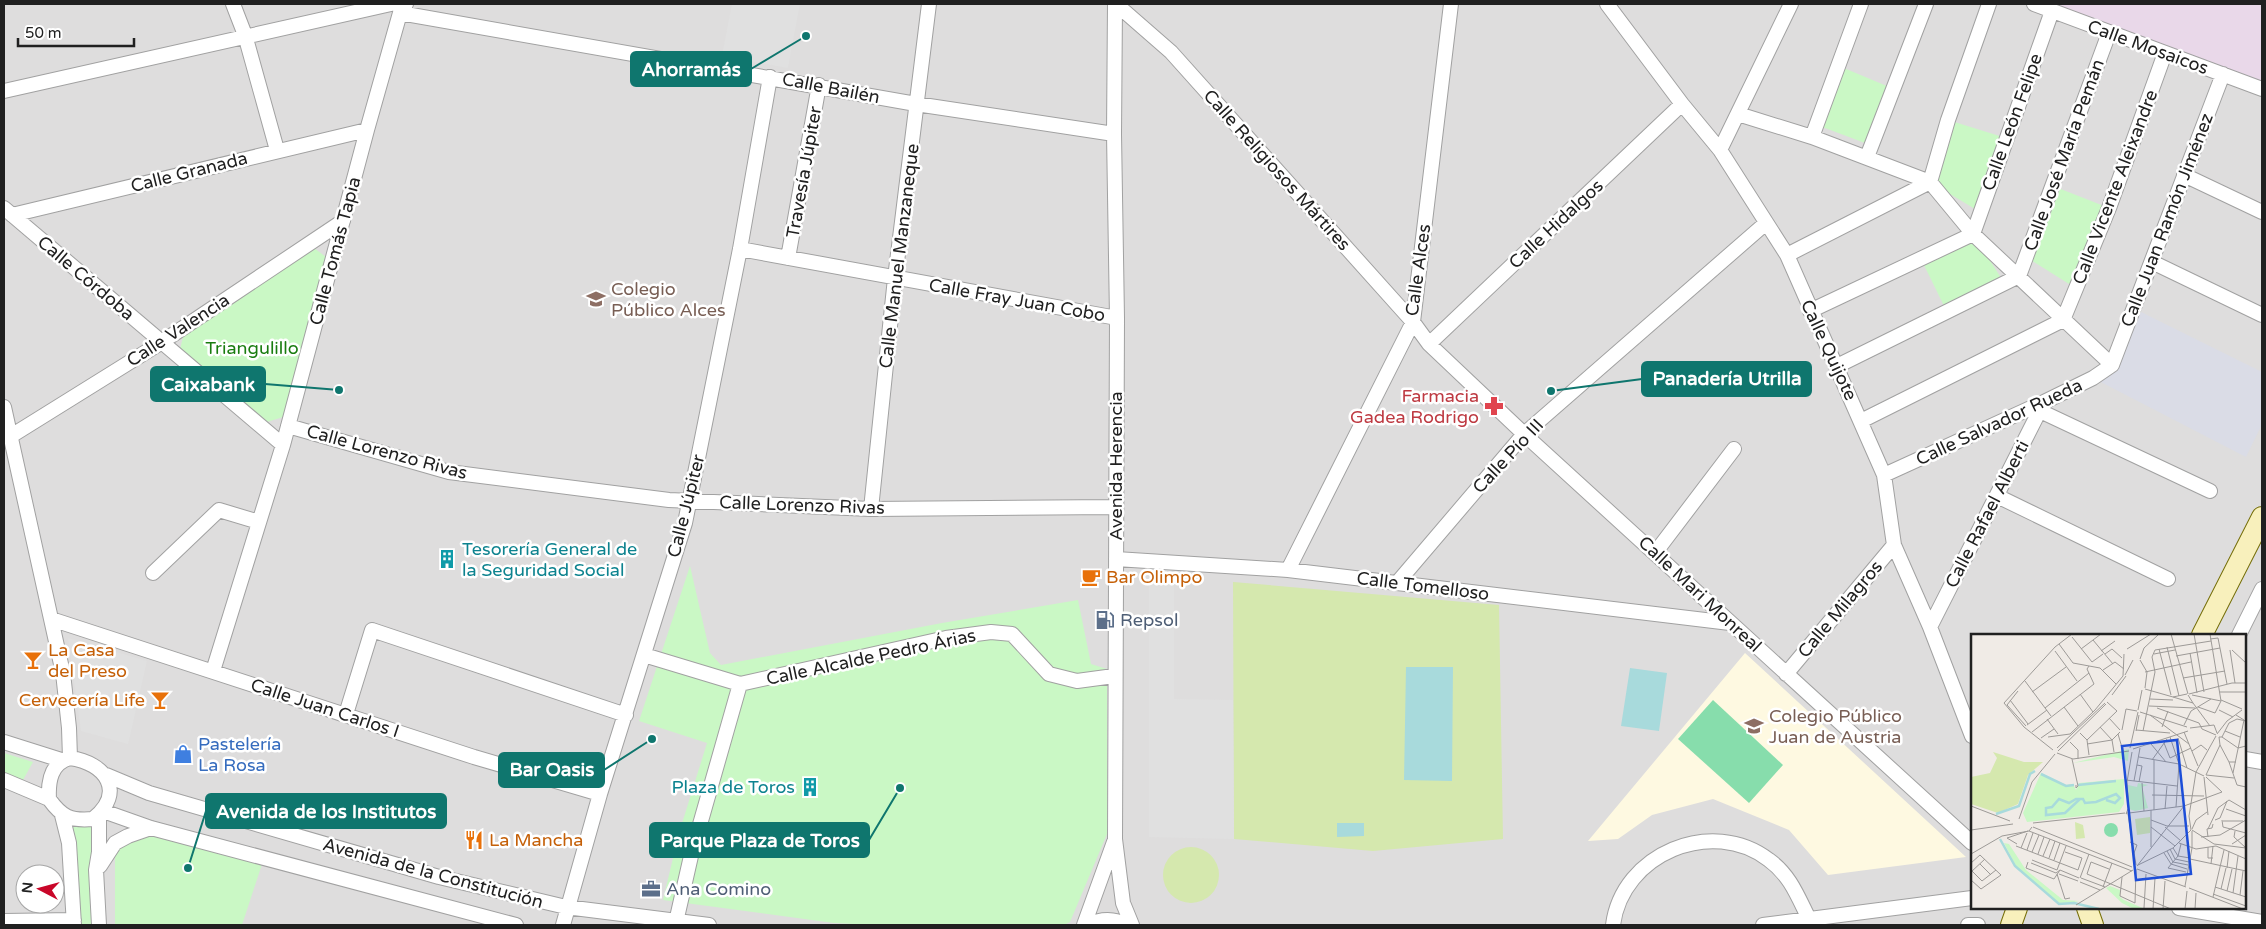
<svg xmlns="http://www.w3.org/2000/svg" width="2266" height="929" font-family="'Varela Round',sans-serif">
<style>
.residential{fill:#dedddd;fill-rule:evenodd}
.industrial{fill:#e9d8e9}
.education{fill:#fef9e1}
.grass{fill:#d5e8ae}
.park{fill:#caf8c5}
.pitch{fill:#87ddac}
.parking{fill:#e0e0e0}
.plaza{fill:#dadce6}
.water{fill:#a8dadc}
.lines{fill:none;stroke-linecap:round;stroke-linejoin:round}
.minor-casing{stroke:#a1a1a1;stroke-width:16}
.secondary-casing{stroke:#756e08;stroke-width:22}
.minor{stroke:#fff;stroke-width:14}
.secondary{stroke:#f8f0bc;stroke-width:20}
.labels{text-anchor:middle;stroke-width:5;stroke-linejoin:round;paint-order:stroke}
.street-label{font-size:18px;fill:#202020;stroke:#fff}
.education-label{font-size:18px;fill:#785e54;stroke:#fff;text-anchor:start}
.park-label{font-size:18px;fill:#197c0f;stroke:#fff}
.health-label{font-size:18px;fill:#be3a42;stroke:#fff;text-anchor:end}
.culture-label{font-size:18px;fill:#0d838f;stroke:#fff;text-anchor:start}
.food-label{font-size:18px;fill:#c56008;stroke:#fff;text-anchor:start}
.service-label{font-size:18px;fill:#4e5e75;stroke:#fff;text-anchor:start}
.shop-label{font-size:18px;fill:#366cbe;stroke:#fff;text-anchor:start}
.inset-river{fill:none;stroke:#a8dadc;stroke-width:2.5}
.inset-road{fill:none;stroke:#9d9a97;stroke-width:1}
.view{fill:#1d4ed8;fill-opacity:0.15;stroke:#1d4ed8;stroke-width:2.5}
.inset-edge{fill:none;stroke:#202020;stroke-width:2.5}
.leader{fill:none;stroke:#0f766e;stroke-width:2}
.callout-dot{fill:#0f766e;stroke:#fff;stroke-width:2}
.callout{fill:#0f766e;stroke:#0f766e;stroke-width:2}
.callout-label{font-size:19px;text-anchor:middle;font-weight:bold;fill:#fff}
</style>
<rect width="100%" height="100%" fill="#f0ebe6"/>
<!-- residential -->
<path class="residential" d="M 4,4 L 2262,4 L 2262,925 L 4,925 ZM 1972,635 L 2245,635 L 2245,908 L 1972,908 ZM 25,874 L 55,874 L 55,904 L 25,904 Z"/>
<!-- industrial -->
<path class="industrial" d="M 2034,4 L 2262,4 L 2262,89 Z"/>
<!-- education -->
<path class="education" d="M 1745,653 L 1966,857 L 1828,875 L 1789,830 L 1713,799 L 1652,815 L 1618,839 L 1588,841 Z"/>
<!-- grass -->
<path class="grass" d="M 1233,582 L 1499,605 L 1503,839 L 1373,851 L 1234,839 Z
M1163 875a28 28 0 1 1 56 0a28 28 0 1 1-56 0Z"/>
<!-- park -->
<path class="park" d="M 1839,66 L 1894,89 L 1873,146 L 1817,125 Z
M 1948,120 L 2006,138 L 1980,212 L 1930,182 Z
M 2053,186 L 2109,208 L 2077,289 L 2026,257 Z
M 1973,234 L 2005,284 L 1947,312 L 1921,259 Z
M 314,248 L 326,257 L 283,417 L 267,422 L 180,349 L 183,337 Z
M 690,566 L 710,653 L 721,665 L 942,623 L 1078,600 L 1091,664 L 1107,669 L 1107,834 L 1070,922 L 1064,925 L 873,925 L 834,923 L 663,900 L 679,833 L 707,743 L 639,721 Z
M 4,753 L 33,762 L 23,780 L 4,773 Z
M 62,815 L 93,819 L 100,925 L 74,925 Z
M 151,828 L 264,858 L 242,925 L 115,925 L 115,843 Z"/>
<!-- pitch -->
<path class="pitch" d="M 1713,700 L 1783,765 L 1749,803 L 1678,739 Z"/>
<!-- parking -->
<path class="parking" d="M 732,4 L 800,4 L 788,68 L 722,56 Z
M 1149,567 L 1174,569 L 1174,699 L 1233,700 L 1234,839 L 1149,837 Z
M 68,638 L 147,661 L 128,744 L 81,731 Z"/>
<!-- plaza -->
<path class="plaza" d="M 2133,308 L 2262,372 L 2262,424 L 2246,457 L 2093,378 L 2112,365 Z"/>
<!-- water -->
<path class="water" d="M 1406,667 L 1453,667 L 1452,781 L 1404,780 Z
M 1630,668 L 1667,673 L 1659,731 L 1621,726 Z
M 1337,823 L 1364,823 L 1364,836 L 1337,837 Z"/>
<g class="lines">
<!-- minor casing -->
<g class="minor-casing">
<path id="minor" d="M 233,4 L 245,35 L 277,150
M 1115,4 L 1114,134 L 1117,318 L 1115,839 L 1123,903 L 1132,925
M 1116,4 L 1171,52 L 1413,322 L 1429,344 L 1524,434 L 1972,843
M 1607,4 L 1682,104 L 1720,150 L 1787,255 L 1884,475 L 1894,545 L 1930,627 L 1972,736
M 2034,4 L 2262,89
M 400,13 L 916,104 L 1114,134
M 4,91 L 391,4
M 1738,114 L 1812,137 L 1930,182 L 1973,234 L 2112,365
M 1812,137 L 1861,4
M 1720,150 L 1791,4
M 1867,157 L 1926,4
M 2184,175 L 2262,212
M 4,208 L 283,445
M 12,215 L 367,130
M 740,249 L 1117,318
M 1787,255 L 1930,182 L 1948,120 L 1989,4
M 788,258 L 819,85
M 2152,262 L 2262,315
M 1810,311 L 1973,234 L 2052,11
M 1429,344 L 1682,104
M 2112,365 L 2223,74
M 1837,366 L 2019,276 L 2109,33
M 4,407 L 63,673 L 69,728 L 70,758
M 2040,411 L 2210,491
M 1861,421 L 2063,320 L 2109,208 L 2165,53
M 288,426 L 449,472 L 669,500 L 871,509 L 1115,507
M 11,436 L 162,342 L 343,221
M 1884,475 L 2044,402 L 2093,378 L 2112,365
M 1997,496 L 2168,579
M 871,509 L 895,278 L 929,4
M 1655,553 L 1734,449
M 1116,559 L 1288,570 L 1730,623
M 1288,570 L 1413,322 L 1451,4
M 153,573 L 219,510 L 259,522
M 1397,583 L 1524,434 L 1766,223
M 51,619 L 474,757 L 600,794
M 1930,627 L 2044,402
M 2239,635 L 2262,589
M 644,655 L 740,684 L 946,638 L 991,632 L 1012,634 L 1049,674 L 1077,681 L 1114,676
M 213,671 L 283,445 L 367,130 L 400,13 L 406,4
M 1786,674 L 1894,545
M 346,714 L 372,630 L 626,715
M 4,742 L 61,760
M 70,758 C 106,763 126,792 93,819 C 70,821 62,817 49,799 C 48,781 51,763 70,758 Z
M 2245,759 L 2262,762
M 106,775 L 149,793 L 439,877 L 566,907 L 709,925
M 4,780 L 49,799
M 103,811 L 151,828 L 516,925
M 62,815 L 69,843 L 74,925
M 100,866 L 115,843 L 128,836 L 151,828
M 2179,908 L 2262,922
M 4,921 L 74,920
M 676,922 L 691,856 L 740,684
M 99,925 L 96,870 L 99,852 L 99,815
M 563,925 L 600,794 L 685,523 L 740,249 L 770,77
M 1084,925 L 1114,842
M 1087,925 C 1100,919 1114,918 1126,925
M 1613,925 C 1622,854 1712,816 1769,860 C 1790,875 1798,897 1809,919
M 1763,925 L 1972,898
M 1968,925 L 1978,925"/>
</g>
<!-- secondary casing -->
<g class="secondary-casing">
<path id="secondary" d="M 2202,635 L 2262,517
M 2087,908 L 2093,925
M 2011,925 L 2017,908"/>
</g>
<!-- minor -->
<use href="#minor" class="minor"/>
<!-- secondary -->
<use href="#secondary" class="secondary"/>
</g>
<!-- icons -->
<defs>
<g id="school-bare" transform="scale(1.5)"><path d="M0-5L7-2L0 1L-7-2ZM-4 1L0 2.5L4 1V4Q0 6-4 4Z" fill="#8d6e63" stroke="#fff" stroke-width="2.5" paint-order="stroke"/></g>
<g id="pharmacy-bare" transform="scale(1.5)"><path d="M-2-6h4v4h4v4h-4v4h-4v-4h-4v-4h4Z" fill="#e0444e" stroke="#fff" stroke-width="2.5" paint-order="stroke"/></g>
<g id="building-bare" transform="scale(1.5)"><path d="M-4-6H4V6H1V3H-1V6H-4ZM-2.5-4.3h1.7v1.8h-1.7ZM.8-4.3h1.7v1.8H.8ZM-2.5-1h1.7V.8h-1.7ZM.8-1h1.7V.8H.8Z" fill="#0f9aa8" stroke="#fff" stroke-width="2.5" paint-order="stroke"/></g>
<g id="cafe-bare" transform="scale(1.5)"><path d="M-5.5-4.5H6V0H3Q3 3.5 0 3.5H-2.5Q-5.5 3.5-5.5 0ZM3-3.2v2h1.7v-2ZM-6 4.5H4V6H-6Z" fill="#e8710a" stroke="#fff" stroke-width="2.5" paint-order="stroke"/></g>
<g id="fuel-bare" transform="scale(1.5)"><path d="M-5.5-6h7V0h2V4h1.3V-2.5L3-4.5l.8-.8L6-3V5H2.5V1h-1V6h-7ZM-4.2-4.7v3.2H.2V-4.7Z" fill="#5c6f8a" stroke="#fff" stroke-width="2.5" paint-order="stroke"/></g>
<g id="bar-bare" transform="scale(1.5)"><path d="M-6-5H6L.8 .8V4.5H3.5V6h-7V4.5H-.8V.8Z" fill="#e8710a" stroke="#fff" stroke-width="2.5" paint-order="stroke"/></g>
<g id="shop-bare" transform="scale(1.5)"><path d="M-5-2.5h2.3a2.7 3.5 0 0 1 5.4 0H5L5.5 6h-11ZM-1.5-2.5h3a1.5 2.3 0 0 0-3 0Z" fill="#3f7fe0" stroke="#fff" stroke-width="2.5" paint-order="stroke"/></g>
<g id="restaurant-bare" transform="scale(1.5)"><path d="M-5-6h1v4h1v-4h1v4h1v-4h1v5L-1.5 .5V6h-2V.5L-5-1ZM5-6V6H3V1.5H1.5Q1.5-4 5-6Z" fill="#e8710a" stroke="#fff" stroke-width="2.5" paint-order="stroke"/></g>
<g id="office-bare" transform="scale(1.5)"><path d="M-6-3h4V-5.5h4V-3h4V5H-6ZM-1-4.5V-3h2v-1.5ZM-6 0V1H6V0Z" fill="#5c6f8a" stroke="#fff" stroke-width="2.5" paint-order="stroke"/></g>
</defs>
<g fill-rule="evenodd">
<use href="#school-bare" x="596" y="299"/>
<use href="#pharmacy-bare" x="1494" y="406"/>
<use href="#building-bare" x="447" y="559"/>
<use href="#cafe-bare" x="1091" y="577"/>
<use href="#fuel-bare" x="1105" y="620"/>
<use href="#bar-bare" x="33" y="660"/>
<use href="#bar-bare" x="160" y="700"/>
<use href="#school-bare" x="1754" y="726"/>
<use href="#shop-bare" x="183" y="754"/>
<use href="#building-bare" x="810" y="787"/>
<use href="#restaurant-bare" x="474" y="840"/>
<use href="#office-bare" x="651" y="889"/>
</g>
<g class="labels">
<!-- street labels -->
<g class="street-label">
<text transform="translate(2148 47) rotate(20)" y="6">Calle Mosaicos</text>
<text transform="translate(831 88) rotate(11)" y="6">Calle Bailén</text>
<text transform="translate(2012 122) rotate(-70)" y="6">Calle León Felipe</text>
<text transform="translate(2064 155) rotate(-70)" y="6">Calle José María Pemán</text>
<text transform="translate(1277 170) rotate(48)" y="6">Calle Religiosos Mártires</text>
<text transform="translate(189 172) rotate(-14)" y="6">Calle Granada</text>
<text transform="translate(804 172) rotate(-80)" y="6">Travesía Júpiter</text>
<text transform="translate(2115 187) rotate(-69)" y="6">Calle Vicente Aleixandre</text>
<text transform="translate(2167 220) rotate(-69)" y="6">Calle Juan Ramón Jiménez</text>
<text transform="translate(1556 224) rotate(-43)" y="6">Calle Hidalgos</text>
<text transform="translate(335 251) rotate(-75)" y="6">Calle Tomás Tapia</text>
<text transform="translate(899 256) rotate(-83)" y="6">Calle Manuel Manzaneque</text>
<text transform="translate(1418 270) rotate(-82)" y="6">Calle Alces</text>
<text transform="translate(86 278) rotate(40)" y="6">Calle Córdoba</text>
<text transform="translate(1017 300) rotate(10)" y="6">Calle Fray Juan Cobo</text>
<text transform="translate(178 330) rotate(-33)" y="6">Calle Valencia</text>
<text transform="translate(1829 350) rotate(65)" y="6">Calle Quijote</text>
<text transform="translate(1999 422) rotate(-25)" y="6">Calle Salvador Rueda</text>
<text transform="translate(387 452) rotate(15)" y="6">Calle Lorenzo Rivas</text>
<text transform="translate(1508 456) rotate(-47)" y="6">Calle Pío III</text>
<text transform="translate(1116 466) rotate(-90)" y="6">Avenida Herencia</text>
<text transform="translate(802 505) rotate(2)" y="6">Calle Lorenzo Rivas</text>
<text transform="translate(686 506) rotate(-76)" y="6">Calle Júpiter</text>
<text transform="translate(1987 514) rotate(-63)" y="6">Calle Rafael Alberti</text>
<text transform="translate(1423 586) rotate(7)" y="6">Calle Tomelloso</text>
<text transform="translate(1700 594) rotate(43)" y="6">Calle Mari Monreal</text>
<text transform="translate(1840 609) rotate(-50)" y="6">Calle Milagros</text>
<text transform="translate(871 657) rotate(-12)" y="6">Calle Alcalde Pedro Árias</text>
<text transform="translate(325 708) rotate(18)" y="6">Calle Juan Carlos I</text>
<text transform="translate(433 873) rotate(15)" y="6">Avenida de la Constitución</text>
</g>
<!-- education labels -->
<g class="education-label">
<text x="611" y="295">Colegio<tspan x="611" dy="21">Público Alces</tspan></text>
<text x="1769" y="722">Colegio Público<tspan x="1769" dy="21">Juan de Austria</tspan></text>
</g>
<!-- park labels -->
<g class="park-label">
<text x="252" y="354">Triangulillo</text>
</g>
<!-- health labels -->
<g class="health-label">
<text x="1479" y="402">Farmacia<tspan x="1479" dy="21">Gadea Rodrigo</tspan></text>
</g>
<!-- culture labels -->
<g class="culture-label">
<text x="462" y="555">Tesorería General de<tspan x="462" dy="21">la Seguridad Social</tspan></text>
<text x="795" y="793" text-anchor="end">Plaza de Toros</text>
</g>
<!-- food labels -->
<g class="food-label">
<text x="1106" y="583">Bar Olimpo</text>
<text x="48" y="656">La Casa<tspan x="48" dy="21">del Preso</tspan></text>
<text x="145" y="706" text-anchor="end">Cervecería Life</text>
<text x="489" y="846">La Mancha</text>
</g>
<!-- service labels -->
<g class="service-label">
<text x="1120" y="626">Repsol</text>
<text x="666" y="895">Ana Comino</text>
</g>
<!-- shop labels -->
<g class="shop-label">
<text x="198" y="750">Pastelería<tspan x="198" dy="21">La Rosa</tspan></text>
</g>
</g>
<!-- overview -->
<g transform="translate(1971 634)">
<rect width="275" height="275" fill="#f0ebe6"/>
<path d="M 22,118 L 53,128 L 72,128 L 57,141 L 47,170 L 27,179 L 0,170 L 0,143 L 19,139 L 26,124 ZM 179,183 L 179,199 L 166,201 L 164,185 ZM 104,188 L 112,191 L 114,204 L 105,205 Z" fill="#d5e8ae"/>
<path d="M 158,115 L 157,127 L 143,123 L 102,129 ZM 70,139 L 95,151 L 102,150 L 105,156 L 108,149 L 153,145 L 153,170 L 148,178 L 56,188 L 52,179 ZM 167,149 L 177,151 L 171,153 L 177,174 L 164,177 L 158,175 L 157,151 L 166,153 ZM 33,209 L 38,210 L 55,236 L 92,266 L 109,267 L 89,270 L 45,232 ZM 139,252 L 149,256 L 149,263 L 153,266 L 174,275 L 163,275 L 151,269 L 135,254 Z" fill="#caf8c5"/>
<path d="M133 196a7 7 0 1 1 14 0a7 7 0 1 1-14 0Z" fill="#87ddac"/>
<path class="inset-river" d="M 70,140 L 95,152 L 103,151M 107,151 L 145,147M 109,165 L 94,179 L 75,181 L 75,174 L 81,173 L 88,165 L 98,169 L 105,165 L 112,165 L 114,169 L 125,168 L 145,160 L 149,164 L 144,169 L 135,166M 25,180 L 48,172 L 59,140 L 64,137M 29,205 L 44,232 L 88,270 L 103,269 L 128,275"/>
<path class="inset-road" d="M 200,0 L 217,60M 223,0 L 233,58M 239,0 L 250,67 L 244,79M 101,3 L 121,28 L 132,20M 239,5 L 247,4 L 256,50M 122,6 L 142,30M 88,10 L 102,29 L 129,34 L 145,50M 196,13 L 208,62M 110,15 L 130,0M 156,15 L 180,0M 188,15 L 200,61M 259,16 L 264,49M 261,16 L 275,29M 84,17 L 106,47M 130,17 L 144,7M 219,19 L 226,59M 134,20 L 141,15 L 151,24M 183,20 L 204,16M 205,22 L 249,14M 169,25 L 173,14 L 187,1M 169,26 L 176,38 L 174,54M 132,36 L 144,28 L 153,35M 174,38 L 220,28M 154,41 L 162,26M 212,44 L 254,37M 54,47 L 80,82M 174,55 L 202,63 L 216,60M 47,57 L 36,71 L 55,92M 61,58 L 95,33M 249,58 L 275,58M 109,60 L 122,78M 218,60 L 261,49 L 275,49M 141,61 L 155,42M 221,61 L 250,67M 202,63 L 222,69 L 217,61M 179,65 L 202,66M 39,66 L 57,90M 250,66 L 271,75M 222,69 L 239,92M 178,72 L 224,74M 93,73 L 107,92M 227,73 L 244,79M 74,74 L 118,39M 186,74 L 228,89 L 231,95 L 245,101M 167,76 L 171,56M 248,76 L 262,83M 169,78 L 216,93M 179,81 L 218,110M 138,84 L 149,96M 76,85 L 87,100M 56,91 L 76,76M 213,91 L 220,77 L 240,65M 129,93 L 141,106 L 143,118M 191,93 L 197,77M 219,94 L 243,91 L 246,99M 151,96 L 155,75 L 166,77M 165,96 L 199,99M 165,97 L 168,81M 172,97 L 184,38 L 181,23 L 184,16 L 240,7M 254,97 L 269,103M 61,98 L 123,50 L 116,35 L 118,32M 213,98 L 227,132M 109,99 L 116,106 L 118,121M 147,100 L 152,117M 246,100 L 256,87 L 271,76M 77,103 L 99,100 L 124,76 L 152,42 L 153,20M 199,103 L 208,130M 251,103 L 267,114 L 275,112M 70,104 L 83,95M 207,104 L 216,134M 116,106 L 146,77 L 136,68M 99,108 L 107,116 L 107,125M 193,109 L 199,124M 116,110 L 141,106 L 149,98M 180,110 L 195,128M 249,111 L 258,128M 86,114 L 134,69M 159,114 L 167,78M 162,115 L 217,97M 82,116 L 53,93 L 33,69 L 84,13 L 101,0M 87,117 L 135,70M 221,117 L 230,111 L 236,116M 86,119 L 102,125 L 158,117M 168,123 L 208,130 L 233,142M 199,124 L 220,114M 101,125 L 107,152 L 105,154 L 105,151M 181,126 L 196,105M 183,126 L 183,176M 265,128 L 258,128 L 266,151 L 275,153M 166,131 L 171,132 L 168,148M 262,139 L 273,86 L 265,81M 235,141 L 249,111 L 248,103 L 251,103 L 258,89 L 266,85 L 275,87M 235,141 L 263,144M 233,143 L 237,181M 155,146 L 206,152M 163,147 L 169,114M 171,149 L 173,177M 181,161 L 233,162M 0,172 L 39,187M 205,173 L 208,130M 157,175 L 155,180 L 158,178 L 156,148 L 161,118M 194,175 L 196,152M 255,175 L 275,182M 158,179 L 213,172 L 251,158 L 235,143M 157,180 L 165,231M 48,185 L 61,148 L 84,120M 180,186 L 196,192 L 218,192M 244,186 L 249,184 L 256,167M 251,186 L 252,193 L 275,199M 252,187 L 272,187M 62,189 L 154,179M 62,193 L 161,233M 180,193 L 204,212M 194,193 L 210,207M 221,195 L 225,186 L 236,178M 237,195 L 247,174 L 258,166 L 275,176M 0,196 L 42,190M 220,196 L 218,182 L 225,138 L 245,102M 221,196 L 243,210 L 275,214M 58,197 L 161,237M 264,197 L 263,203 L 275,214M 230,203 L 249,201 L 275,186M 237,203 L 236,195 L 241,194 L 242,190M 159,208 L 166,211 L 163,219M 208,209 L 225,215 L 245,212M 46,210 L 36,204 L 57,197M 261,210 L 275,201M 45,212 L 107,236 L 111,224 L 94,218M 245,212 L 275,225M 180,213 L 180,176M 237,213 L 237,224 L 242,224M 50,214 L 56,199M 202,214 L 207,222 L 219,224M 199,215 L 204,225 L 218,228M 56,216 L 62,199M 196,217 L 202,228 L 217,231M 61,218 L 68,201M 193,219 L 200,230 L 216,235M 0,220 L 31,202 L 58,197 L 61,193M 67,220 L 73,203M 72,222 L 79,205M 78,224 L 84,207M 219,225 L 275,237M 61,226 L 86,236 L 95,212M 83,226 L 89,209M 57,228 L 55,234 L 83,245 L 89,236 L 85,239M 0,229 L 9,221 L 30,241 L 10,255 L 0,246M 60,229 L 85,239M 9,230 L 20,241M 240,230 L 242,212M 167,231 L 202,214 L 220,196M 166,232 L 213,172M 197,234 L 207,222 L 210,210M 197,234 L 215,238M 256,234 L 258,217M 138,235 L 120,228 L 116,240 L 200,275M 166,235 L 215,253M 89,236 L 108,244M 1,237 L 11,247 L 25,236M 0,238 L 14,225M 86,240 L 94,265 L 99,264M 88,240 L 107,247M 151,243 L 149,262 L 164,269 L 165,235M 109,244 L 118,220M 110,244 L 134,253M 109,248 L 129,256M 214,252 L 221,214 L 221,197M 132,253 L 141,229M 244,253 L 275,263M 218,254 L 272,275M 250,255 L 255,234M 256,257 L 261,235M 262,259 L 267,222M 242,260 L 275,272M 269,261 L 272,237M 242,263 L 253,216M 105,271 L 162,236M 173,274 L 175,240M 182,275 L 184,244M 192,275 L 194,247M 214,275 L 216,257M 224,275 L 225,259"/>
<path class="view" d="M 206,106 L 220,240 L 165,246 L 151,112 Z"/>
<rect width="275" height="275" class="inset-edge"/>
</g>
<!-- callouts -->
<path class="leader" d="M806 36L751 69M1551 391L1642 379M339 390L265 384M652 739L604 770M188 868L206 811M900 788L869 840"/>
<g class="callout-dot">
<circle cx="806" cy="36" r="5"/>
<circle cx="1551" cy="391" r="5"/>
<circle cx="339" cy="390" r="5"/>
<circle cx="652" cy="739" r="5"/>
<circle cx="188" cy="868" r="5"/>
<circle cx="900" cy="788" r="5"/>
</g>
<g class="callout">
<rect x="631" y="52" width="120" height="34" rx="5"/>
<rect x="1642" y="362" width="169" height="34" rx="5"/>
<rect x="151" y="367" width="114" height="34" rx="5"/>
<rect x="499" y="753" width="105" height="34" rx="5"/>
<rect x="206" y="794" width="240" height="34" rx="5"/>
<rect x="650" y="823" width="219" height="34" rx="5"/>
</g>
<g class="callout-label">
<text x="691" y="76">Ahorramás</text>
<text x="1727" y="385">Panadería Utrilla</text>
<text x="208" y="391">Caixabank</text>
<text x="552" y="776">Bar Oasis</text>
<text x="326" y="818">Avenida de los Institutos</text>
<text x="760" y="847">Parque Plaza de Toros</text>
</g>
<!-- border -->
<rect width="2266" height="929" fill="none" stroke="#202020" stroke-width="10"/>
<!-- north arrow -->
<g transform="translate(40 889) rotate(276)"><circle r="24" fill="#ffffff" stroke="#a6a6a6"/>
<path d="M0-4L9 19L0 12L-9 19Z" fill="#c90629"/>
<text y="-8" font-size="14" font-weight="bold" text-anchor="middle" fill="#202020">N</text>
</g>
<!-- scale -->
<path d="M18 38v8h116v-8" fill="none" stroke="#202020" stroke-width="2.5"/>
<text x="25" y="38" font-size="15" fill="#202020" stroke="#ffffff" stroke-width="4" paint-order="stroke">50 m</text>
</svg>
